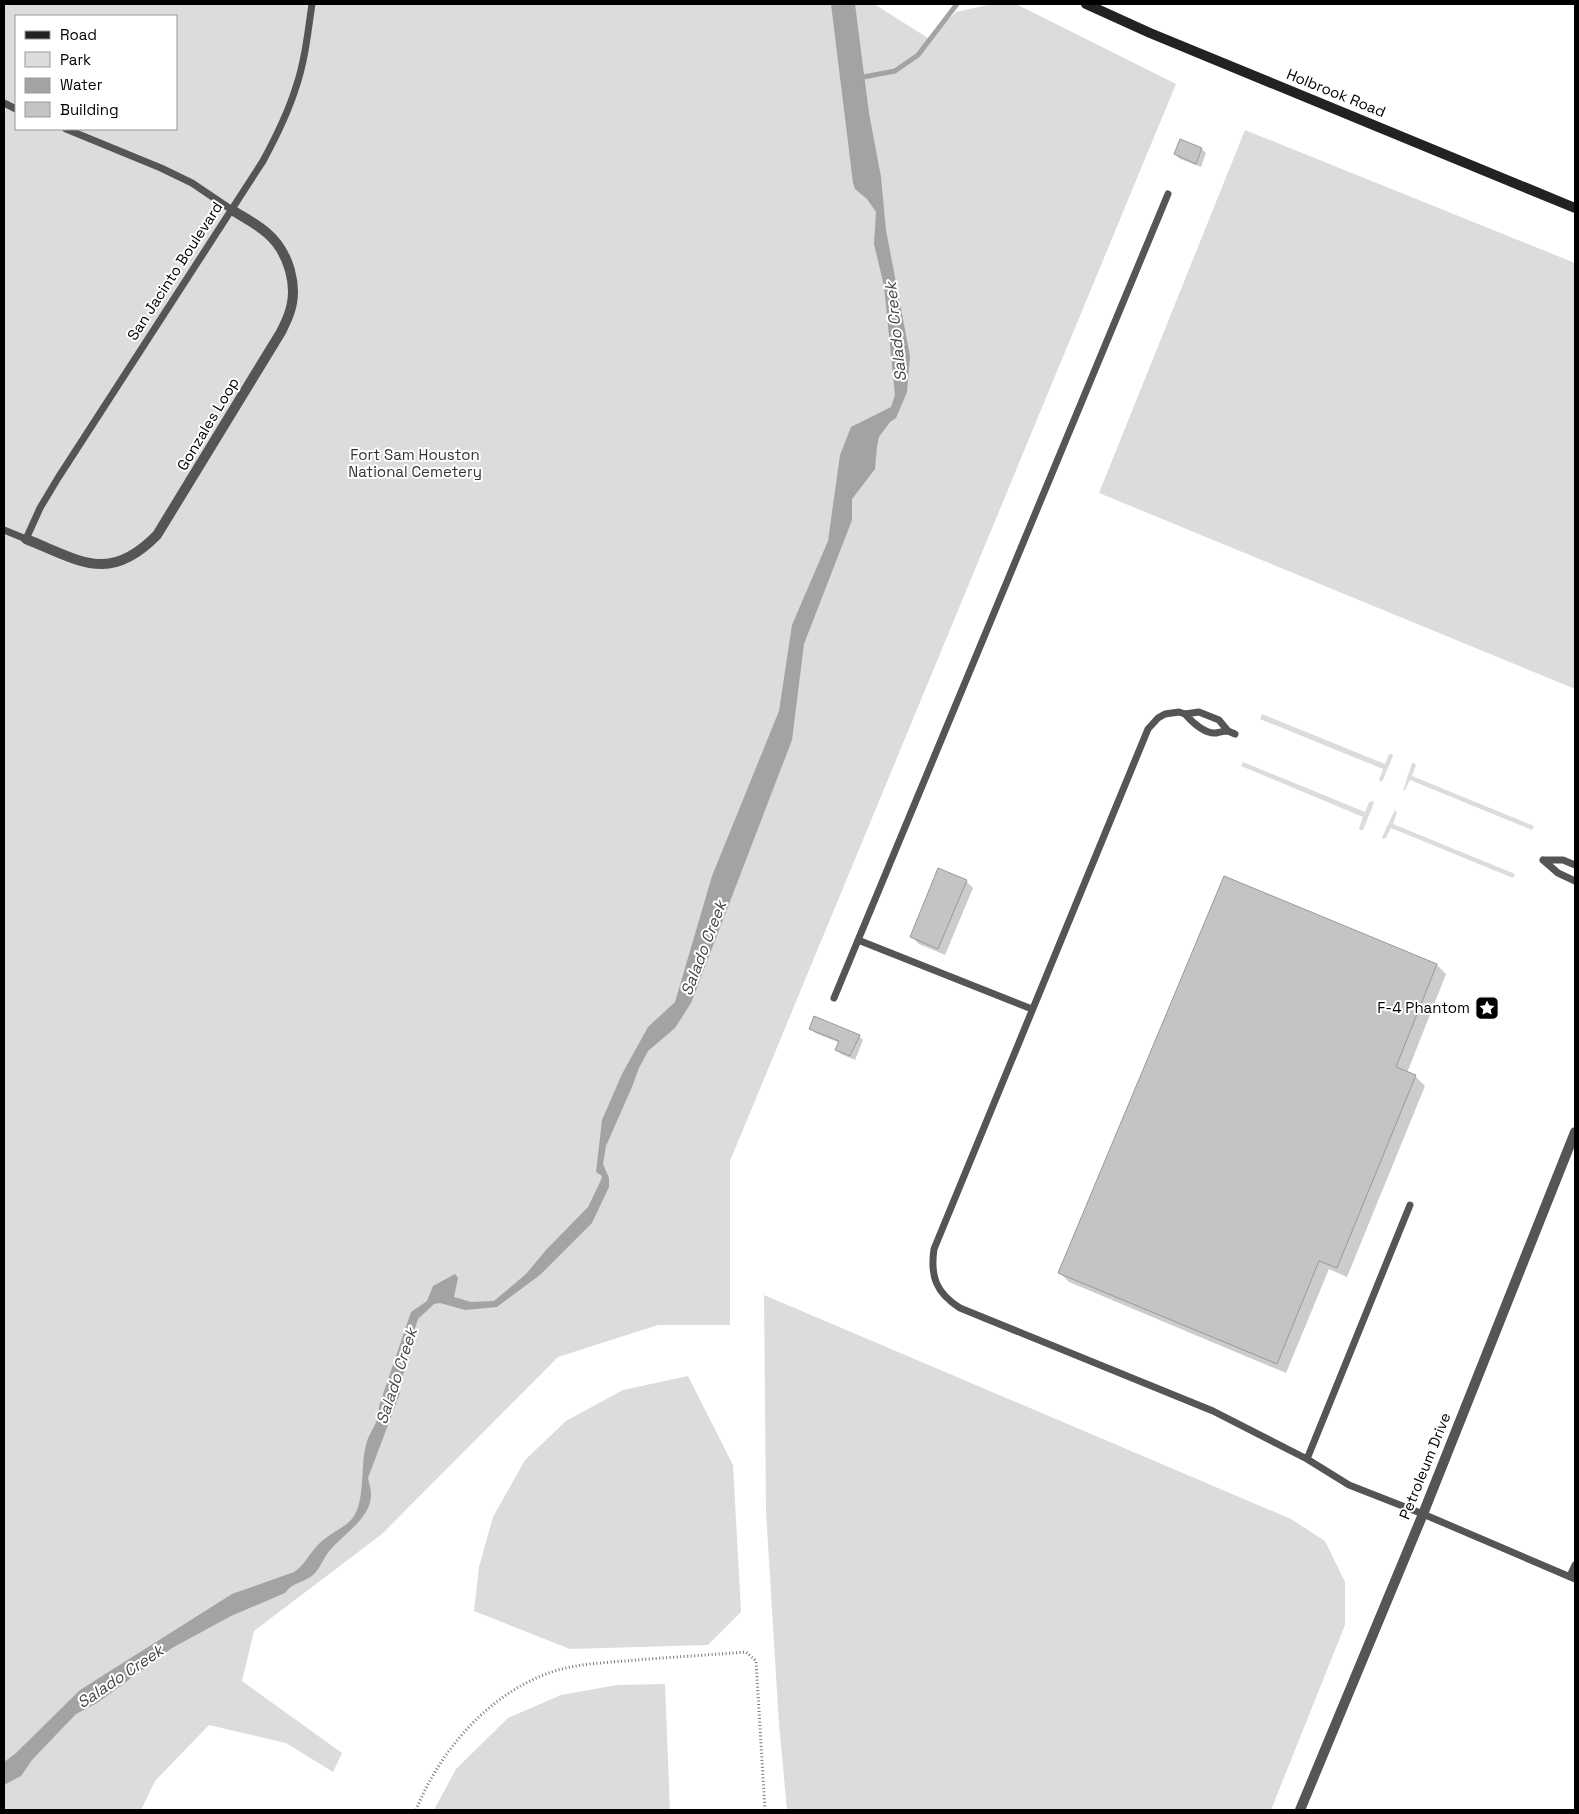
<svg xmlns="http://www.w3.org/2000/svg" width="1579" height="1814" font-family="'Space Grotesk',sans-serif">
<style>
.green{fill:#dcdcdc;fill-rule:evenodd}
.water{fill:#a3a3a3}
.shadow{fill:#0003}
.lines{fill:none;stroke-linecap:round;stroke-linejoin:round}
.stream{stroke:#a3a3a3;stroke-width:5}
.building{fill:#c4c4c4;stroke:#999}
.path{stroke:#777;stroke-width:3;stroke-dasharray:1 2.5;stroke-linecap:butt}
.lane{stroke:#555;stroke-width:7}
.street{stroke:#555;stroke-width:10}
.secondary{stroke:#222;stroke-width:10}
.labels{text-anchor:middle;stroke-width:4;stroke-linejoin:round;paint-order:stroke}
.street-label{font-size:15px;fill:#000;stroke:#fff}
.park-label{font-size:15px;fill:#333;stroke:#fff}
.poi-label{font-size:15px;fill:#000;stroke:#fff;text-anchor:end}
.water-label{font-size:16px;font-style:italic;fill:#444;stroke:#fff}
</style>
<rect width="100%" height="100%" fill="#fff"/>
<!-- green -->
<path class="green" d="M 4,4 L 874,4 L 928,38 L 956,12 L 992,4 L 1016,4 L 1176,84 L 730,1161 L 730,1325 L 658,1325 L 558,1357 L 382,1534 L 254,1631 L 242,1681 L 342,1753 L 333,1772 L 286,1743 L 209,1725 L 155,1781 L 141,1810 L 4,1810 ZM 16,16 L 176,16 L 176,129 L 16,129 Z
M 1245,130 L 1575,263 L 1575,689 L 1099,493 Z
M 1262,714 L 1385,764 L 1389,754 L 1392,754 L 1393,756 L 1382,782 L 1379,780 L 1383,769 L 1260,719 Z
M 1243,762 L 1365,812 L 1369,802 L 1373,801 L 1374,803 L 1363,830 L 1360,830 L 1359,828 L 1363,817 L 1241,766 Z
M 1412,763 L 1414,763 L 1416,765 L 1412,776 L 1534,826 L 1532,830 L 1410,780 L 1405,790 L 1403,791 Z
M 1395,810 L 1397,813 L 1393,824 L 1515,874 L 1513,878 L 1391,828 L 1386,838 L 1383,839 L 1382,837 Z
M 764,1295 L 1291,1519 L 1325,1541 L 1345,1582 L 1345,1625 L 1271,1810 L 787,1810 L 779,1724 L 766,1512 Z
M 688,1376 L 733,1465 L 741,1612 L 708,1645 L 570,1649 L 474,1611 L 479,1567 L 493,1517 L 525,1460 L 566,1421 L 623,1390 Z
M 665,1684 L 670,1810 L 434,1810 L 456,1769 L 508,1718 L 561,1695 L 617,1685 Z"/>
<!-- water -->
<path class="water" d="M 831,4 L 855,4 L 869,113 L 881,177 L 886,230 L 910,356 L 907,392 L 896,418 L 890,422 L 879,437 L 877,446 L 875,469 L 852,499 L 852,520 L 804,644 L 792,740 L 691,1003 L 675,1028 L 648,1051 L 639,1068 L 632,1087 L 606,1146 L 603,1164 L 609,1178 L 609,1187 L 592,1223 L 540,1275 L 497,1307 L 465,1310 L 440,1303 L 434,1304 L 418,1319 L 406,1356 L 407,1363 L 399,1387 L 400,1393 L 368,1478 C 369,1483 371,1489 371,1494 C 371,1518 346,1532 331,1549 C 324,1556 321,1567 314,1574 C 305,1583 294,1581 285,1593 L 231,1616 L 172,1648 L 97,1703 L 76,1714 L 32,1760 L 21,1776 L 4,1785 L 4,1762 L 15,1754 L 80,1690 L 232,1594 L 294,1572 C 305,1565 308,1555 317,1546 C 326,1535 341,1530 351,1520 C 366,1504 360,1466 366,1445 C 370,1429 379,1425 379,1406 L 411,1312 L 427,1301 L 433,1286 L 455,1274 L 458,1278 L 454,1297 L 471,1302 L 494,1301 L 526,1274 L 546,1250 L 588,1207 L 601,1180 L 602,1176 L 596,1172 L 602,1120 L 622,1074 L 648,1027 L 675,1002 L 712,876 L 779,711 L 792,625 L 828,541 L 840,455 L 851,427 L 891,407 L 895,395 L 884,286 L 874,244 L 876,212 L 867,199 L 855,189 L 853,183 Z"/>
<!-- shadow -->
<path class="shadow" d="M 1181,140 L 1202,149 L 1206,153 L 1201,167 L 1180,159 L 1175,154 Z
M 966,881 L 973,888 L 945,955 L 919,944 L 912,937 Z
M 1437,965 L 1446,974 L 1407,1073 L 1416,1077 L 1425,1086 L 1347,1277 L 1329,1269 L 1286,1373 L 1069,1282 L 1060,1273 Z
M 811,1028 L 859,1036 L 863,1040 L 855,1060 L 841,1054 L 836,1050 L 840,1043 L 815,1033 Z"/>
<g class="lines">
<!-- stream -->
<path class="stream" d="M 858,78 L 895,71 L 918,55 L 957,4"/>
</g>
<!-- building -->
<path class="building" d="M 1180,139 L 1202,148 L 1196,164 L 1174,154 Z
M 938,868 L 967,880 L 938,949 L 910,937 Z
M 1224,876 L 1437,964 L 1396,1067 L 1416,1075 L 1337,1268 L 1319,1261 L 1277,1364 L 1058,1273 Z
M 814,1016 L 860,1035 L 850,1056 L 835,1050 L 839,1041 L 809,1029 Z"/>
<g class="lines">
<!-- path -->
<path class="path" d="M 416,1810 C 440,1751 486,1697 546,1674 C 574,1663 606,1663 636,1660 C 672,1657 709,1655 746,1652 L 756,1661 L 765,1810"/>
<!-- lane -->
<path class="lane" d="M 4,103 L 16,109
M 66,129 L 161,168 L 192,183 L 232,210
M 4,530 L 26,539 L 40,508 L 58,478 L 263,161 C 276,137 288,113 296,87 C 305,61 308,31 312,4
M 1185,714 C 1192,722 1205,734 1216,733 C 1220,732 1224,731 1228,731
M 1235,734 L 1228,731 L 1219,720 L 1199,712 L 1185,714 L 1179,712 L 1165,714 L 1158,718 L 1148,729 C 1078,902 1005,1075 934,1249 C 930,1276 936,1293 960,1308 L 1213,1411 L 1307,1459 L 1349,1485 L 1423,1514 L 1575,1579
M 1543,860 L 1558,873 L 1575,881
M 1543,860 L 1563,860 L 1575,865
M 858,940 L 1032,1009
M 834,998 L 1168,194
M 1307,1459 L 1410,1205
M 1570,1576 L 1575,1565"/>
<!-- street -->
<path class="street" d="M 26,539 C 81,561 109,584 157,535 L 281,332 C 284,326 287,320 289,314 C 299,287 289,252 267,233 C 257,224 243,217 232,210
M 1300,1810 L 1423,1514 L 1575,1132"/>
<!-- secondary -->
<path class="secondary" d="M 1086,4 L 1150,33 L 1575,208"/>
</g>
<!-- icons -->
<defs>
<g id="sight-square" transform="scale(1.25)"><rect x="-9" y="-9" width="18" height="18" rx="4" fill="#000" stroke="#fff"/><path d="M0-6L1.8-2.2L6-1.7L2.9 1.2L3.7 5.4L0 3.3L-3.7 5.4L-2.9 1.2L-6-1.7L-1.8-2.2Z" fill="#fff"/></g>
</defs>
<g fill-rule="evenodd">
<use href="#sight-square" x="1487" y="1008"/>
</g>
<g class="labels">
<!-- street labels -->
<g class="street-label">
<text transform="translate(1336 93) rotate(22)" y="5">Holbrook Road</text>
<text transform="translate(175 271) rotate(-57)" y="5">San Jacinto Boulevard</text>
<text transform="translate(208 424) rotate(-59)" y="5">Gonzales Loop</text>
<text transform="translate(1425 1466) rotate(-68)" y="5">Petroleum Drive</text>
</g>
<!-- park labels -->
<g class="park-label">
<text x="415" y="460">Fort Sam Houston<tspan x="415" dy="17">National Cemetery</tspan></text>
</g>
<!-- poi labels -->
<g class="poi-label">
<text x="1470" y="1013">F-4 Phantom</text>
</g>
<!-- water labels -->
<g class="water-label">
<text transform="translate(895 332) rotate(-96)" y="6">Salado Creek</text>
<text transform="translate(703 948) rotate(-69)" y="6">Salado Creek</text>
<text transform="translate(396 1376) rotate(-72)" y="6">Salado Creek</text>
<text transform="translate(120 1676) rotate(-34)" y="6">Salado Creek</text>
</g>
</g>
<!-- border -->
<rect width="1579" height="1814" fill="none" stroke="#000000" stroke-width="10"/>
<!-- legend -->
<rect x="15" y="15" width="162" height="115" fill="#ffffff" stroke="#999999"/>
<rect x="25" y="31" width="25" height="8" fill="#222222" stroke="#999999"/>
<text x="60" y="40" font-size="15" fill="#000000">Road</text>
<rect x="25" y="52" width="25" height="15" fill="#dcdcdc" stroke="#999999"/>
<text x="60" y="65" font-size="15" fill="#000000">Park</text>
<rect x="25" y="78" width="25" height="15" fill="#a3a3a3" stroke="#999999"/>
<text x="60" y="90" font-size="15" fill="#000000">Water</text>
<rect x="25" y="102" width="25" height="15" fill="#c4c4c4" stroke="#999999"/>
<text x="60" y="115" font-size="15" fill="#000000">Building</text>
</svg>
